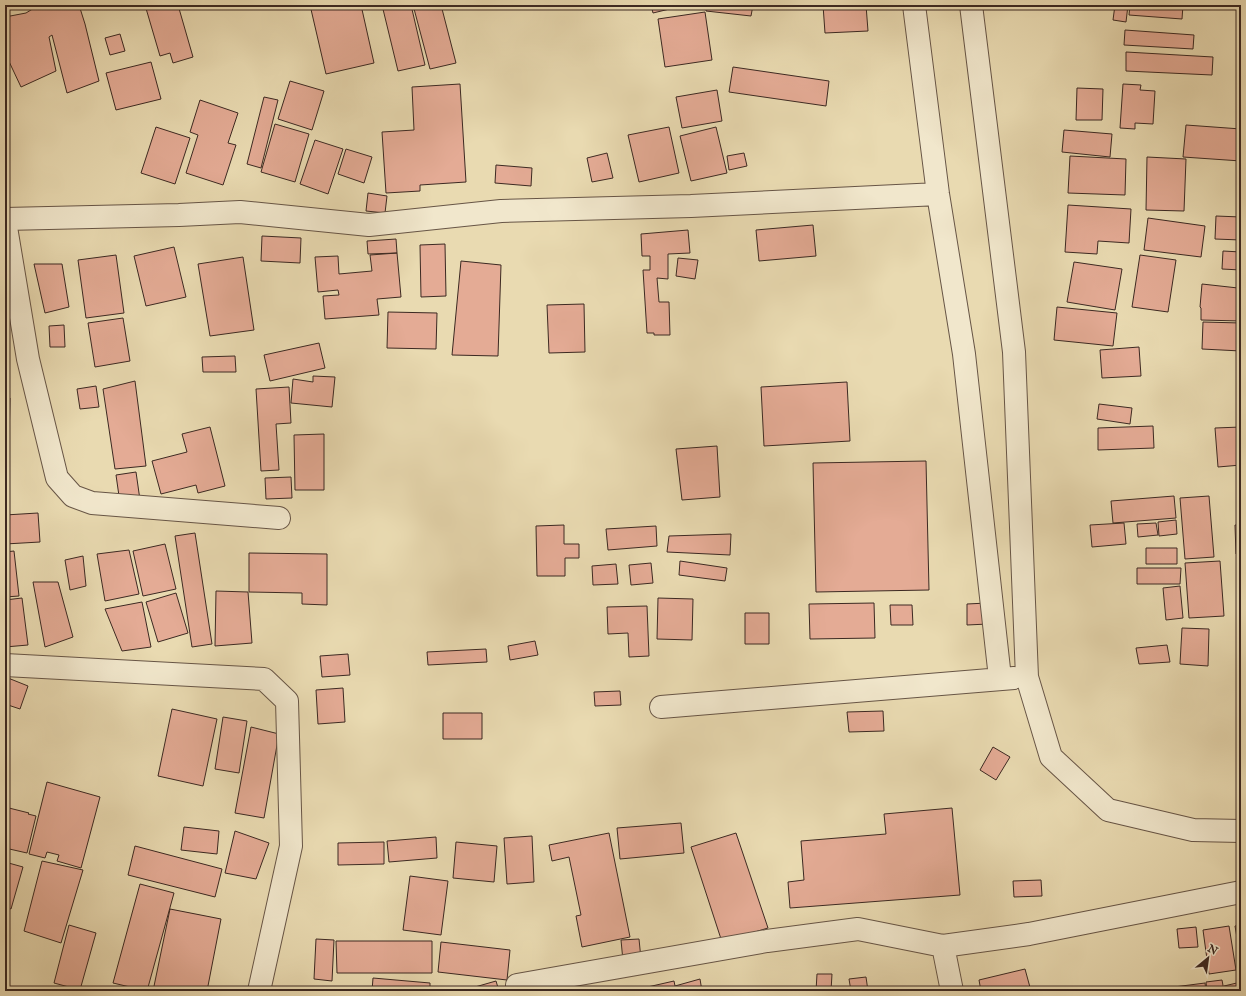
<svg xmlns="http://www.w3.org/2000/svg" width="1246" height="996" font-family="'IM FELL English',serif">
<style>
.building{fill:#e4ab95;stroke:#3c2922}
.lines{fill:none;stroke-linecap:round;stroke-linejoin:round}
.minor-casing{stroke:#675546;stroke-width:24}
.minor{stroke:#f1e7cc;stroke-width:22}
</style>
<rect width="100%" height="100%" fill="#e9dab1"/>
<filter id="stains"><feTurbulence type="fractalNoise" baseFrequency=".005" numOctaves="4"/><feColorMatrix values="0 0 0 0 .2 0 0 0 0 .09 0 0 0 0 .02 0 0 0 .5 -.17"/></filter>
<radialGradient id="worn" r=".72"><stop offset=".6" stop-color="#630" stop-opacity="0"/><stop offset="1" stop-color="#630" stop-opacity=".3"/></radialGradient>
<!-- building -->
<path class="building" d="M 39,5 L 79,5 L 85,24 L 99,81 L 67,93 L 52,35 L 49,37 L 56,71 L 21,87 L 5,53 L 5,17 L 26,13 Z
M 145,5 L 178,5 L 193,57 L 173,63 L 170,53 L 160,56 Z
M 310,5 L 361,5 L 374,63 L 326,74 Z
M 382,5 L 411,5 L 425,65 L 398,71 Z
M 413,5 L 441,5 L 456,63 L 430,69 Z
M 651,5 L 686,5 L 653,13 Z
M 707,5 L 753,5 L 751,16 L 706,11 Z
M 823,5 L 866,5 L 868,31 L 825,33 Z
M 1115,5 L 1128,5 L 1126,22 L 1113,20 Z
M 1130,5 L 1183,5 L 1182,19 L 1129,15 Z
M 705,12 L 712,60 L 665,67 L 658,19 Z
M 1125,30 L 1194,35 L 1193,49 L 1124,45 Z
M 120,34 L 125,51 L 110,55 L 105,38 Z
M 1126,52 L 1213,57 L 1212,75 L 1126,71 Z
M 151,62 L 161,99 L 116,110 L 106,73 Z
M 733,67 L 829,81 L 826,106 L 729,92 Z
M 290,81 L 324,91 L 312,130 L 278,119 Z
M 460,84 L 466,182 L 420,185 L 420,191 L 386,193 L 382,132 L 414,130 L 412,87 Z
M 1123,84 L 1141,85 L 1140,90 L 1155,91 L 1153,124 L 1135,123 L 1135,129 L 1120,128 Z
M 1077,88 L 1103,89 L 1102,120 L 1076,120 Z
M 717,90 L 722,121 L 682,128 L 676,97 Z
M 264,97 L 278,100 L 261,168 L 247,164 Z
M 200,100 L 238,113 L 228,143 L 236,145 L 223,185 L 186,173 L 198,135 L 190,132 Z
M 275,124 L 309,134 L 295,182 L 261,172 Z
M 1186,125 L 1241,129 L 1241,161 L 1183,157 Z
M 156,127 L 190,138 L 175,184 L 141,173 Z
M 669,127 L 679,173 L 639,182 L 628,135 Z
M 716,127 L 727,173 L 691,181 L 680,136 Z
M 1064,130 L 1112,134 L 1110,157 L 1062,152 Z
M 315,140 L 343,149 L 328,194 L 300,184 Z
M 346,149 L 372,157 L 364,183 L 338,174 Z
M 607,153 L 613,178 L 592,182 L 587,158 Z
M 744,153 L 747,166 L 729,170 L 727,156 Z
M 1070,156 L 1126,159 L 1125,195 L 1068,193 Z
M 1147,157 L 1186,159 L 1184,211 L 1146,210 Z
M 496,165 L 532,168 L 531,186 L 495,183 Z
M 368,193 L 387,196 L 385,213 L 366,211 Z
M 1068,205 L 1131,209 L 1129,243 L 1098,241 L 1097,254 L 1065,252 Z
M 1216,216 L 1241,217 L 1241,240 L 1215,239 Z
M 1148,218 L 1205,226 L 1201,257 L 1144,250 Z
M 813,225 L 816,256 L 759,261 L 756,230 Z
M 688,230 L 690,253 L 668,254 L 668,279 L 657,278 L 659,302 L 669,302 L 670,335 L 654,335 L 654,333 L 647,333 L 643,270 L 650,270 L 650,256 L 642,256 L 641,234 Z
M 262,236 L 301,238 L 300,263 L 261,261 Z
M 396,239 L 397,253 L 368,254 L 367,241 Z
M 445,244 L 446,296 L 421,297 L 420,245 Z
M 174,247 L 186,297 L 146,306 L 134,256 Z
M 1223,251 L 1241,252 L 1241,270 L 1222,269 Z
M 397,253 L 401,297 L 377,299 L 379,315 L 325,319 L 323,296 L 339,295 L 338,290 L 318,292 L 315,257 L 338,256 L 339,274 L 372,271 L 370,255 Z
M 116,255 L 124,313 L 86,318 L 78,260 Z
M 1140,255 L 1176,260 L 1168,312 L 1132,307 Z
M 243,257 L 254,330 L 210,336 L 198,264 Z
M 678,258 L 698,260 L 695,279 L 676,276 Z
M 461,261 L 501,265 L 498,356 L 452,355 Z
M 1074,262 L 1122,269 L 1115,310 L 1067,302 Z
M 34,264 L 62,264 L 69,307 L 45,313 Z
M 1238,280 L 1241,280 L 1241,321 L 1201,320 L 1201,308 L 1200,307 L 1202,284 L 1238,288 Z
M 584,304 L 585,352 L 549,353 L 547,305 Z
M 1057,307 L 1117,313 L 1113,346 L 1054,340 Z
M 388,312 L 437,313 L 436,349 L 387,348 Z
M 123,318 L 130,361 L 95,367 L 88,323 Z
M 1203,322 L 1241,323 L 1241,351 L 1202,349 Z
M 64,325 L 65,347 L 50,347 L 49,326 Z
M 319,343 L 325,368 L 270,381 L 264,355 Z
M 1139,347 L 1141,376 L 1102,378 L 1100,350 Z
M 235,356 L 236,372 L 203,372 L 202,357 Z
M 313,376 L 335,377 L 332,407 L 291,403 L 293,379 L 313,382 Z
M 135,381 L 146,466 L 115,469 L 103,389 Z
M 847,382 L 850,441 L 764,446 L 761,387 Z
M 96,386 L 99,407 L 80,409 L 77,389 Z
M 289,387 L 291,423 L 276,424 L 279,470 L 261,471 L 256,389 Z
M 5,398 L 10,398 L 9,443 L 5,444 Z
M 1099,404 L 1132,408 L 1130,424 L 1097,419 Z
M 1153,426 L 1154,448 L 1098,450 L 1098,428 Z
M 210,427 L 225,486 L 198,493 L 196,485 L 161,494 L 152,461 L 187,452 L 182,434 Z
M 1241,427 L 1241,465 L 1218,467 L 1215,428 Z
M 324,434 L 324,490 L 295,490 L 294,435 Z
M 717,446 L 720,497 L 682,500 L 676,449 Z
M 926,461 L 929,590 L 816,592 L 813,463 Z
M 136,472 L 140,500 L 120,503 L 116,475 Z
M 291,477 L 292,498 L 266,499 L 265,478 Z
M 1174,496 L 1176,518 L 1113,523 L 1111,501 Z
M 1209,496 L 1214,557 L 1185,559 L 1180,498 Z
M 38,513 L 40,542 L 5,544 L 5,515 Z
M 1176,520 L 1177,534 L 1159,536 L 1158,522 Z
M 1124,523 L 1126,544 L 1092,547 L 1090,525 Z
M 1156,523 L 1158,535 L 1138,537 L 1137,524 Z
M 564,525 L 564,544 L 579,544 L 579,558 L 565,558 L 565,576 L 537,576 L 536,526 Z
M 1235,525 L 1241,525 L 1241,554 L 1236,554 Z
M 656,526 L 657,546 L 608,550 L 606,529 Z
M 195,533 L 212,644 L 192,647 L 175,536 Z
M 731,534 L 730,555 L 667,552 L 669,536 Z
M 165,544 L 176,589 L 143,596 L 133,551 Z
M 1146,548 L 1177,548 L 1177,564 L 1146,564 Z
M 129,550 L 139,594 L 105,601 L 97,554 Z
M 14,551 L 19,596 L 5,597 L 5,552 Z
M 249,553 L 327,554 L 327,605 L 302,604 L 302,593 L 249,592 Z
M 83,556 L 86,586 L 70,590 L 65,560 Z
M 680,561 L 727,568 L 725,581 L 679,575 Z
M 1220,561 L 1224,616 L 1189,618 L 1185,563 Z
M 651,563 L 653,583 L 631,585 L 629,565 Z
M 616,564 L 618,584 L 593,585 L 592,566 Z
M 1137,568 L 1181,568 L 1180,584 L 1137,584 Z
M 33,582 L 58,582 L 73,637 L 45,647 Z
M 1180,586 L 1183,618 L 1166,620 L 1163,588 Z
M 216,591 L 248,592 L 252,643 L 215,646 Z
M 176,593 L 188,633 L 158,642 L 146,602 Z
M 22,598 L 28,645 L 5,647 L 5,600 Z
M 658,598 L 693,599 L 692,640 L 657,639 Z
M 142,602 L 151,647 L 122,651 L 105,609 Z
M 874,603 L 875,638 L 810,639 L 809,604 Z
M 987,603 L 988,624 L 967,625 L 967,604 Z
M 890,605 L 912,605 L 913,625 L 891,625 Z
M 647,606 L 649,656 L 629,657 L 628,633 L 608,634 L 607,607 Z
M 745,613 L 769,613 L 769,644 L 745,644 Z
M 1182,628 L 1209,629 L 1208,666 L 1180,664 Z
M 535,641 L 538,655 L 510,660 L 508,646 Z
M 1167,645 L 1170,662 L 1139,664 L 1136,648 Z
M 486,649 L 487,662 L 428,665 L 427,652 Z
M 348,654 L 350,675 L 322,677 L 320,656 Z
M 8,678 L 28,686 L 20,709 L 5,704 L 5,684 Z
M 343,688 L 345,722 L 318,724 L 316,690 Z
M 620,691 L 621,705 L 595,706 L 594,692 Z
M 172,709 L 217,719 L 203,786 L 158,776 Z
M 883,711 L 884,731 L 849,732 L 847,712 Z
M 443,713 L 482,713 L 482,739 L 443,739 Z
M 223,717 L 247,721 L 239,773 L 215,769 Z
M 251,727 L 279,734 L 264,818 L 235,813 Z
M 993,747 L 1010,757 L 996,780 L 980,770 Z
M 47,782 L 100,797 L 81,868 L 57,861 L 59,855 L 47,852 L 45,858 L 29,854 Z
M 5,807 L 29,813 L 28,814 L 36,816 L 27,853 L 5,848 Z
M 952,808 L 960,895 L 790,908 L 788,882 L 804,880 L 801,841 L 886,834 L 884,814 Z
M 681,823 L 684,853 L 620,859 L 617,828 Z
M 184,827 L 219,831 L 217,854 L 181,850 Z
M 235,831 L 269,843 L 256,879 L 225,873 Z
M 609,833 L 630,937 L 582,947 L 576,916 L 581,915 L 569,857 L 552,861 L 549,845 Z
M 736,833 L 768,928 L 722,942 L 691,847 Z
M 532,836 L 534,882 L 507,884 L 504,838 Z
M 436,837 L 437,858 L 389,862 L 387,841 Z
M 384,842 L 384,864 L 338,865 L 338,843 Z
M 456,842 L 497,846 L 494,882 L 453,878 Z
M 135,846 L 222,869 L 215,897 L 128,875 Z
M 42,861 L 83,870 L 61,943 L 24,931 Z
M 5,862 L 23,867 L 11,909 L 5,907 Z
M 410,876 L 448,881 L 441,935 L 403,930 Z
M 1041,880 L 1042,896 L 1014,897 L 1013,881 Z
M 140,884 L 174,893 L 147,991 L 113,983 Z
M 170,909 L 221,919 L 207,991 L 153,991 Z
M 69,925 L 96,933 L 80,990 L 54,983 Z
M 1241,925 L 1241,961 L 1235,926 Z
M 1229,926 L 1236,970 L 1209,974 L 1203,930 Z
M 1196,927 L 1198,947 L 1179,948 L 1177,929 Z
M 316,939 L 334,940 L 332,981 L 314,979 Z
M 639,939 L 641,959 L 623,961 L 621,940 Z
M 336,941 L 432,941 L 432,973 L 337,973 Z
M 441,942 L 510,950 L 507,980 L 438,972 Z
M 1025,969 L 1031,991 L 981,991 L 979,980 Z
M 817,974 L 832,974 L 831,991 L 816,991 Z
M 866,977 L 868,991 L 851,991 L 849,979 Z
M 373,978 L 430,983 L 430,991 L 372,991 Z
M 700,979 L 702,991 L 630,991 L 674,981 L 675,986 Z
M 1222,980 L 1224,991 L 1207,991 L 1206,982 Z
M 496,981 L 499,991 L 461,991 Z
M 1241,982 L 1241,991 L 1225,991 L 1224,986 Z
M 1205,983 L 1206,991 L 1174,991 L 1174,987 Z"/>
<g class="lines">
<!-- minor casing -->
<g class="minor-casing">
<path id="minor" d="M 914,5 L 938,194 L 964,354 L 1000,678
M 971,5 L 1014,352 L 1027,677 L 1051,757 L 1108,810 L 1193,830 L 1241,831
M 5,219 L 179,215 L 240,212 L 369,225 L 501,211 L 691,206 L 938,194
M 5,221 L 28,359 L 57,478 L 73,496 L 92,503 L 279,518
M 5,665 L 264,679 L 287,701 L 291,846 L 259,991
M 661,707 L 1014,678
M 943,946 L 952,991
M 518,991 L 517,985 L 767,941 L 858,929 L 943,946 L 1029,934 L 1241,892"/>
</g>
<!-- minor -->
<use href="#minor" class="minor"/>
</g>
<!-- margin -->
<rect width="1246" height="996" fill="none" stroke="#e9dab1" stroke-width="20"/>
<rect x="6" y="6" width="1234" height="984" fill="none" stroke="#3c2922" stroke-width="2"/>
<rect x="10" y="10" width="1226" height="976" fill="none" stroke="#3c2922"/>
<!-- north arrow -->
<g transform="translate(1208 958) rotate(29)" stroke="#f1e7cc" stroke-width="3" paint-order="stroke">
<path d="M0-3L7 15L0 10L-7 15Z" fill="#3c2922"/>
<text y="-6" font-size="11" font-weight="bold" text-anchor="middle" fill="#3c2922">N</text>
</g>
<rect width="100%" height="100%" filter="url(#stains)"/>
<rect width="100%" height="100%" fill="url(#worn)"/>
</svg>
